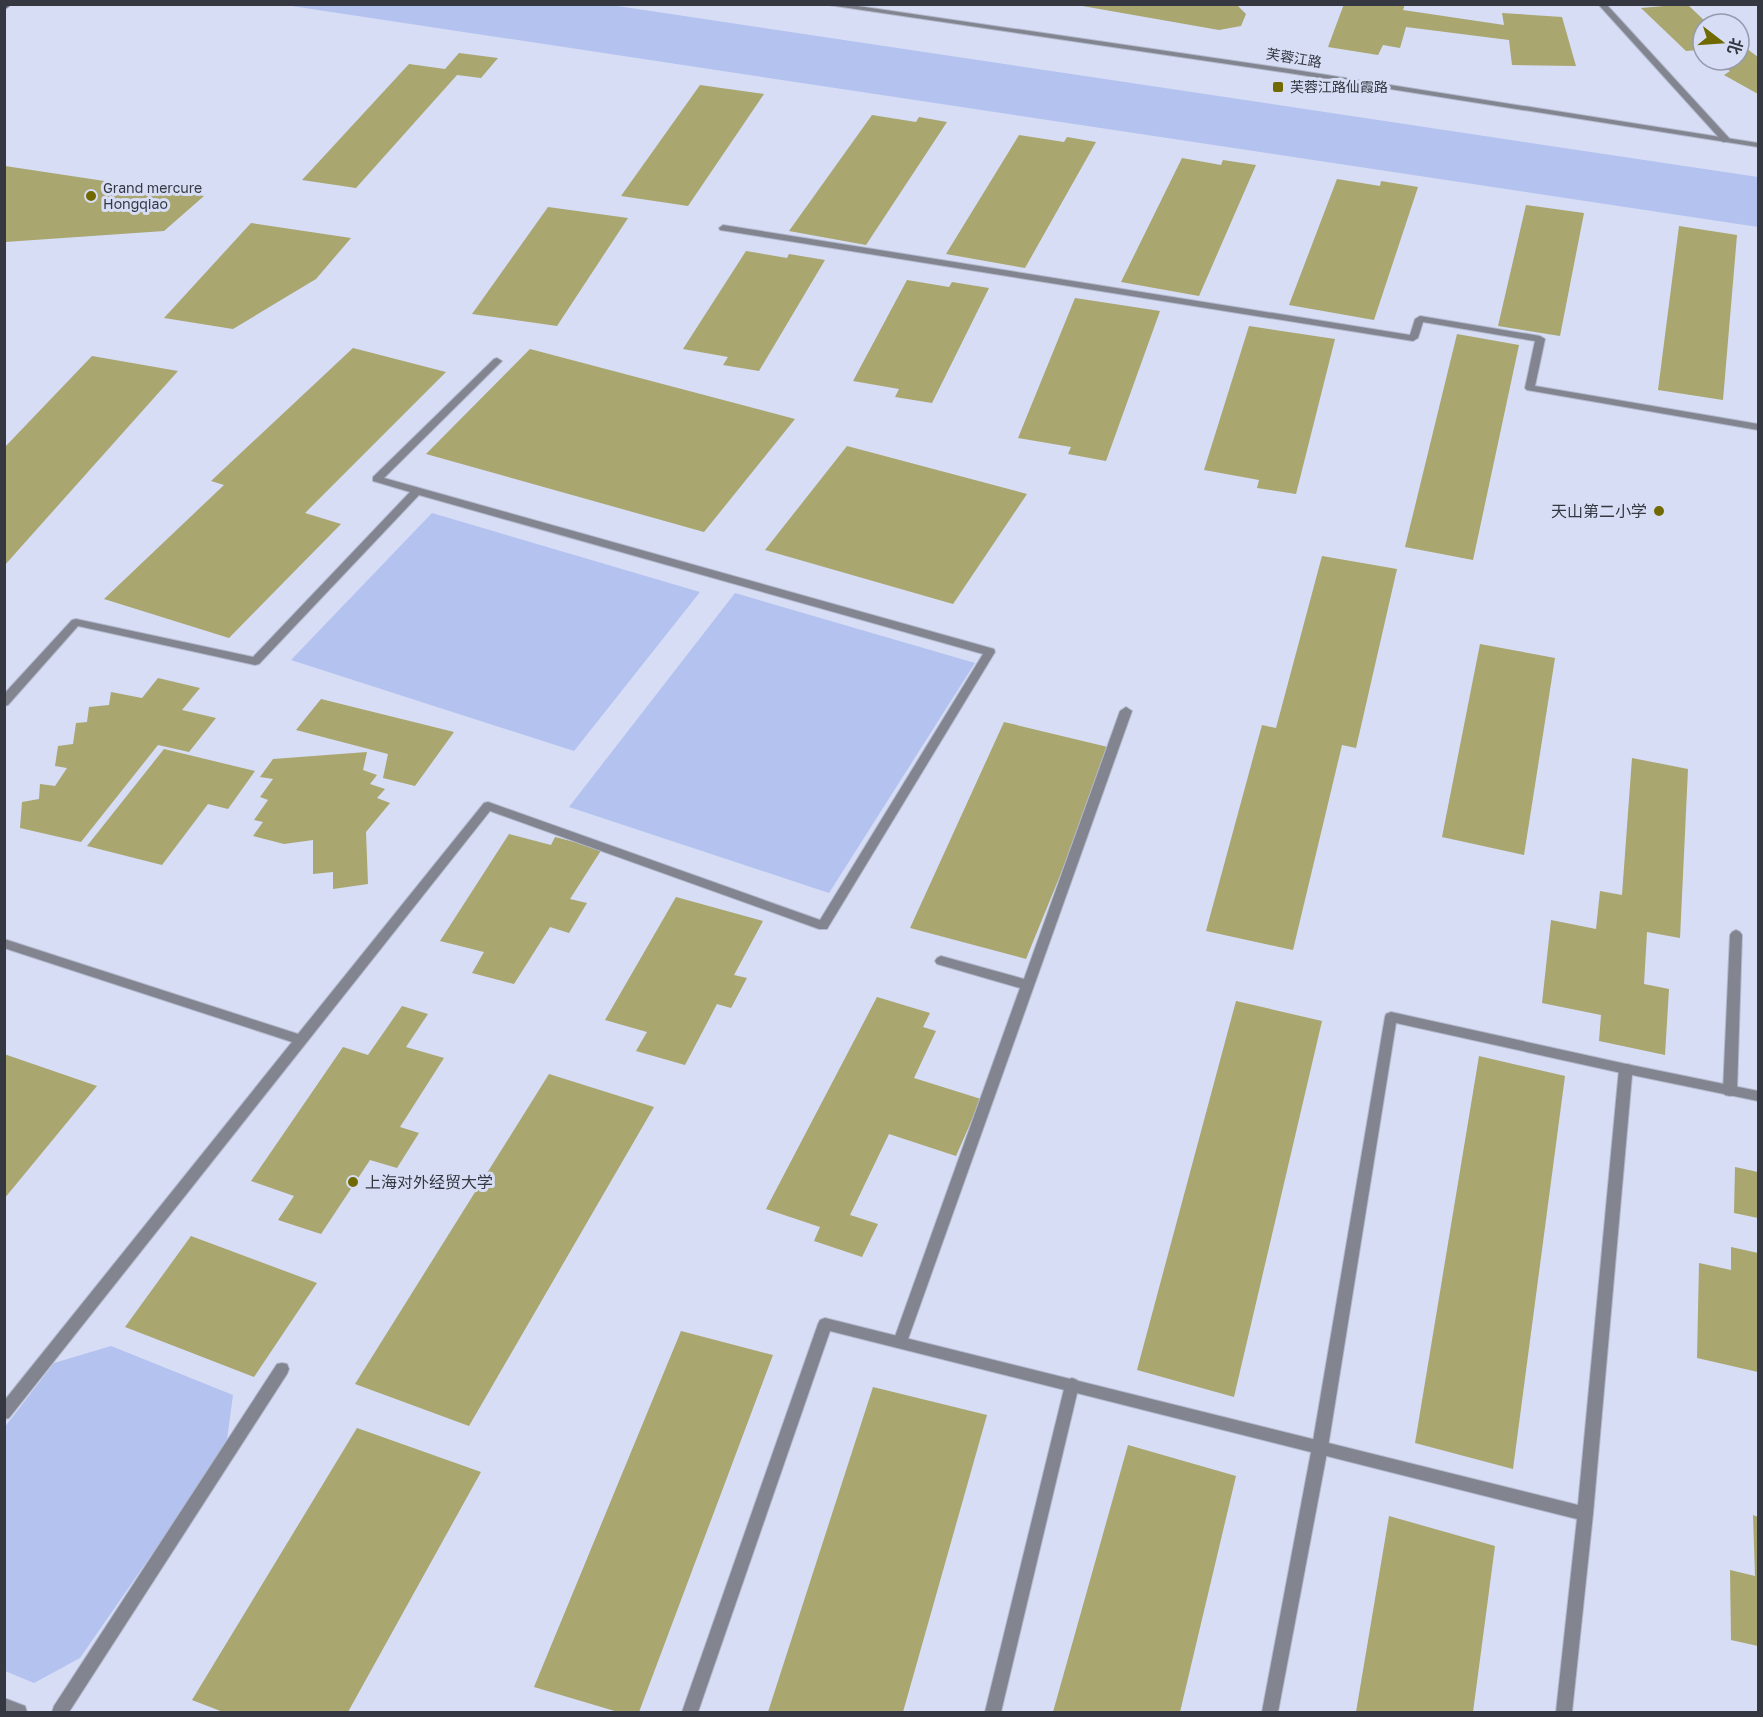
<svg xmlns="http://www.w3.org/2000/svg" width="1763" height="1717" font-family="'Golos Text','Noto Sans SC',sans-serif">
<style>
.green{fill:#b4c2ef}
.building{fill:#a9a66f}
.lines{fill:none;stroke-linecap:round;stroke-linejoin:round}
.service-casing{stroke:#b3b9cd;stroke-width:2}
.minor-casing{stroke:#b3b9cd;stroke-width:2}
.tertiary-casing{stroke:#b3b9cd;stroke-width:2}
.secondary-casing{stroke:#b3b9cd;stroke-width:2}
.service{fill:#82858f;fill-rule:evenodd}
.minor{fill:#82858f;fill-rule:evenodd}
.tertiary{fill:#82858f;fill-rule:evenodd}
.secondary{fill:#565b69;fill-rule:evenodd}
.poi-dot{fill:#716a02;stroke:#d6ddf5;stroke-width:2}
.labels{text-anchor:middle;stroke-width:6;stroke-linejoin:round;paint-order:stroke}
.far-street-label{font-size:14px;fill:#353841;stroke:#d6ddf5}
.far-poi-label{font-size:14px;fill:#353841;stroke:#d6ddf5;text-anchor:start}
.poi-label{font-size:16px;fill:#353841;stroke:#d6ddf5;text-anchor:end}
</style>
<rect width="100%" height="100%" fill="#d6ddf5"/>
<!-- green -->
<path class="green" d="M 285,5 L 611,5 L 1758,177 L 1758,227 Z
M 432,513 L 700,592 L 574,751 L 291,660 Z
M 735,593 L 975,663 L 829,893 L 569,807 Z
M 111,1346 L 233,1395 L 226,1447 L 80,1658 L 34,1683 L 5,1671 L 4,1428 L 54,1363 Z"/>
<!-- building -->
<path class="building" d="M 1071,4 L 1231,4 L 1237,5 L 1246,14 L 1241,26 L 1219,30 Z
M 1344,4 L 1405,4 L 1403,10 L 1504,25 L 1502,13 L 1562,17 L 1576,66 L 1512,65 L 1509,40 L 1406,27 L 1400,48 L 1383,45 L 1378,55 L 1328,47 Z
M 1687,4 L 1708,24 L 1703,24 L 1703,53 L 1698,50 L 1686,51 L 1641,8 Z
M 1739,46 L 1743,46 L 1758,57 L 1758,94 L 1724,75 L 1730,71 L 1713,60 L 1739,60 Z
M 459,53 L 498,58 L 481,78 L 457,75 L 356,188 L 302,180 L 409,64 L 445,69 Z
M 700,85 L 764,94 L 688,206 L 621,196 Z
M 872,115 L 916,122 L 919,117 L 947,122 L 866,245 L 789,231 Z
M 1019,135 L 1064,142 L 1067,137 L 1096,142 L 1025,268 L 946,254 Z
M 1182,158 L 1221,165 L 1223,160 L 1256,165 L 1199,296 L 1121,282 Z
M 5,166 L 204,196 L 164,231 L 5,242 Z
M 1337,179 L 1380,186 L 1381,181 L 1418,187 L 1374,320 L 1289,305 Z
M 1526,205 L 1584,213 L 1560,336 L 1498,326 Z
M 548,207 L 628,218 L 557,326 L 472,314 Z
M 251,223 L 351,238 L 316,279 L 233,329 L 164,318 Z
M 1679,226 L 1737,235 L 1723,400 L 1658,390 Z
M 746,251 L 787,258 L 789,254 L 825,260 L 759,371 L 723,365 L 728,357 L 683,349 Z
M 907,280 L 949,287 L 952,282 L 989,288 L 932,403 L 895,397 L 899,389 L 853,381 Z
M 1075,298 L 1160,311 L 1106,461 L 1068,454 L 1071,447 L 1018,438 Z
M 1249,326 L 1335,339 L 1296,494 L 1257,488 L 1259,480 L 1204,470 Z
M 1457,334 L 1519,345 L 1473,560 L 1405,547 Z
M 353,348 L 446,372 L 305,513 L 341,524 L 229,638 L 104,599 L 224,485 L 211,481 Z
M 530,349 L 795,419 L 704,532 L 426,454 Z
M 92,356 L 178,371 L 4,566 L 4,448 Z
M 847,446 L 1027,494 L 953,604 L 765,550 Z
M 1322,556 L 1397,569 L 1356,748 L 1342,745 L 1293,950 L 1206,931 L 1262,725 L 1276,728 Z
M 1480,644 L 1555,658 L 1524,855 L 1442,837 Z
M 158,678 L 200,688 L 182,710 L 216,718 L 189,752 L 158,745 L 81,842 L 20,828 L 22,802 L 39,799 L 40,784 L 55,786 L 67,768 L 55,766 L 58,746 L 73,744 L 76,723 L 87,722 L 89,707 L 109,705 L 111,692 L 142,698 Z
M 321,699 L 454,732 L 415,786 L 383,778 L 388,754 L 296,730 Z
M 1004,722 L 1112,748 L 1026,959 L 910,928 Z
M 164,749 L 255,771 L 228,809 L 208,804 L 162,865 L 87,846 Z
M 367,752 L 363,770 L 377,775 L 370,784 L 385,789 L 377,798 L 390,803 L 366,832 L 368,884 L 333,889 L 333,872 L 313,874 L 313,840 L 284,844 L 253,836 L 263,822 L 254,820 L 268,800 L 260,797 L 273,779 L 260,777 L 273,759 Z
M 1632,758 L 1688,769 L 1680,938 L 1647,932 L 1644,984 L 1669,989 L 1665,1055 L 1599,1041 L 1601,1015 L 1542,1003 L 1551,920 L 1596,929 L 1600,891 L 1622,895 Z
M 509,834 L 551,845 L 555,837 L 602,849 L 570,899 L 587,903 L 569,933 L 550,927 L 514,984 L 472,973 L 484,952 L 440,941 Z
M 676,897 L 763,921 L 734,975 L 747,978 L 731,1008 L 717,1004 L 685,1065 L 636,1051 L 647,1032 L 605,1020 Z
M 877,997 L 930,1013 L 923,1027 L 936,1031 L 914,1078 L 981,1099 L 956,1156 L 889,1134 L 850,1215 L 878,1224 L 862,1257 L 814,1241 L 820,1227 L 766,1209 Z
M 1236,1001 L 1322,1021 L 1234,1397 L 1137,1370 Z
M 402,1006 L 428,1014 L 406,1047 L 444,1058 L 400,1127 L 419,1133 L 397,1168 L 370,1160 L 321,1234 L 278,1220 L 294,1196 L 251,1181 L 343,1047 L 368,1055 Z
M 4,1054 L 97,1086 L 4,1199 Z
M 1479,1056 L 1565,1076 L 1513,1469 L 1415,1443 Z
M 549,1074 L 654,1107 L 469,1426 L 355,1384 Z
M 1735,1167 L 1758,1172 L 1758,1218 L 1734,1213 Z
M 191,1236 L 317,1283 L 254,1377 L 125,1327 Z
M 1731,1247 L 1758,1253 L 1758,1372 L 1697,1358 L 1699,1263 L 1731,1270 Z
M 681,1331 L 773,1355 L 639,1712 L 618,1712 L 534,1687 Z
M 873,1387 L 987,1415 L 903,1712 L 768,1712 Z
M 357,1428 L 481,1472 L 348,1712 L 223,1712 L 192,1700 Z
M 1128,1445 L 1236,1476 L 1180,1712 L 1053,1712 Z
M 1753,1515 L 1758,1517 L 1758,1646 L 1731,1640 L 1730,1570 L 1755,1576 Z
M 1389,1516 L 1495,1546 L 1473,1712 L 1356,1712 Z"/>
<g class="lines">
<!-- service casing -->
<g class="service-casing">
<path id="service" d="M 497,358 L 502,361 L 500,363 L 384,478 L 994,649 L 995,652 L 827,929 L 819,929 L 490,811 L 9,1418 L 4,1419 L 4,1401 L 292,1042 L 4,948 L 4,939 L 298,1034 L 484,803 L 488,802 L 820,920 L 983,654 L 419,495 L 259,664 L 255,665 L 78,626 L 8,705 L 4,706 L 4,694 L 72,620 L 76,619 L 253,657 L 410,492 L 373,481 L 373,477 L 494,359 Z
M 1126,707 L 1132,711 L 907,1342 L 905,1346 L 900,1348 L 895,1346 L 893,1342 L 1020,988 L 937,964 L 935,961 L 937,958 L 941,956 L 1024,979 L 1120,711 Z
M 1736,930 L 1740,932 L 1742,935 L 1737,1091 L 1735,1095 L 1730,1096 L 1725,1095 L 1723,1091 L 1730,935 L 1732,932 Z
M 1391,1012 L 1626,1064 L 1631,1065 L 1633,1069 L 1631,1073 L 1626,1074 L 1396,1023 L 1328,1447 L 1278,1712 L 1262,1712 L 1312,1447 L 1385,1017 L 1386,1014 Z
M 282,1363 L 287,1364 L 289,1369 L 287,1374 L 69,1712 L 52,1712 L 54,1706 L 277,1364 Z
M 1072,1378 L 1077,1380 L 1079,1385 L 1001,1712 L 985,1712 L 1065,1385 L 1067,1380 Z
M 4,1698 L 25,1706 L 27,1712 L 4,1712 Z"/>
</g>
<!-- minor casing -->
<g class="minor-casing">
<path id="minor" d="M 1598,4 L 1606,4 L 1729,138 L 1729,142 L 1723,142 Z
M 723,225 L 1410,335 L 1415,319 L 1420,316 L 1540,336 L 1545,339 L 1535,386 L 1758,424 L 1758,430 L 1527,390 L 1525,388 L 1535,341 L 1423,322 L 1418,338 L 1413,341 L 720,230 L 719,228 Z
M 1626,1064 L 1758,1091 L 1758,1101 L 1632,1075 L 1593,1514 L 1572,1712 L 1556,1712 L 1577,1519 L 830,1331 L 698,1712 L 682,1712 L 818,1324 L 820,1320 L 825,1318 L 1578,1505 L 1619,1069 L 1621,1065 Z"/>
</g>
<!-- tertiary casing -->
<g class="tertiary-casing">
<path id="tertiary" d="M 822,4 L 844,4 L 1289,69 L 1758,143 L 1758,147 L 1289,73 Z"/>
</g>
<!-- secondary casing -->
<g class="secondary-casing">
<path id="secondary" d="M 4,4 L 12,4 L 4,10 Z"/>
</g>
<!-- service -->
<use href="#service" class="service"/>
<!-- minor -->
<use href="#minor" class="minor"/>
<!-- tertiary -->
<use href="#tertiary" class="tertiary"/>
<!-- secondary -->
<use href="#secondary" class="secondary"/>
</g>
<!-- markers -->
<g class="poi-dot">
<rect x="1272" y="81" width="12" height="12" rx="3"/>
<circle cx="91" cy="196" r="6"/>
<circle cx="1659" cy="511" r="6"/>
<circle cx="353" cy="1182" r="6"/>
</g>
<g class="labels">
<!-- far-street labels -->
<g class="far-street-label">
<text transform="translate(1294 58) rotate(9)" y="5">芙蓉江路</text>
</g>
<!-- far-poi labels -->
<g class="far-poi-label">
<text x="1290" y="92">芙蓉江路仙霞路</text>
<text x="103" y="193">Grand mercure<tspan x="103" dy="16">Hongqiao</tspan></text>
</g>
<!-- poi labels -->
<g class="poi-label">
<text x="1647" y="517">天山第二小学</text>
<text x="365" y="1188" text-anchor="start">上海对外经贸大学</text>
</g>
</g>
<!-- border -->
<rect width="1763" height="1717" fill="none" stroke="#353841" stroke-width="12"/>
<!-- north arrow -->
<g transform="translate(1721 42) rotate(107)"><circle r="28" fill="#d6ddf5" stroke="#969bad" stroke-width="1.5"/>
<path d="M0-4.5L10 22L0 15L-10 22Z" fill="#716a02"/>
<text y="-9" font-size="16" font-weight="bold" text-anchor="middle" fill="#353841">北</text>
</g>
</svg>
